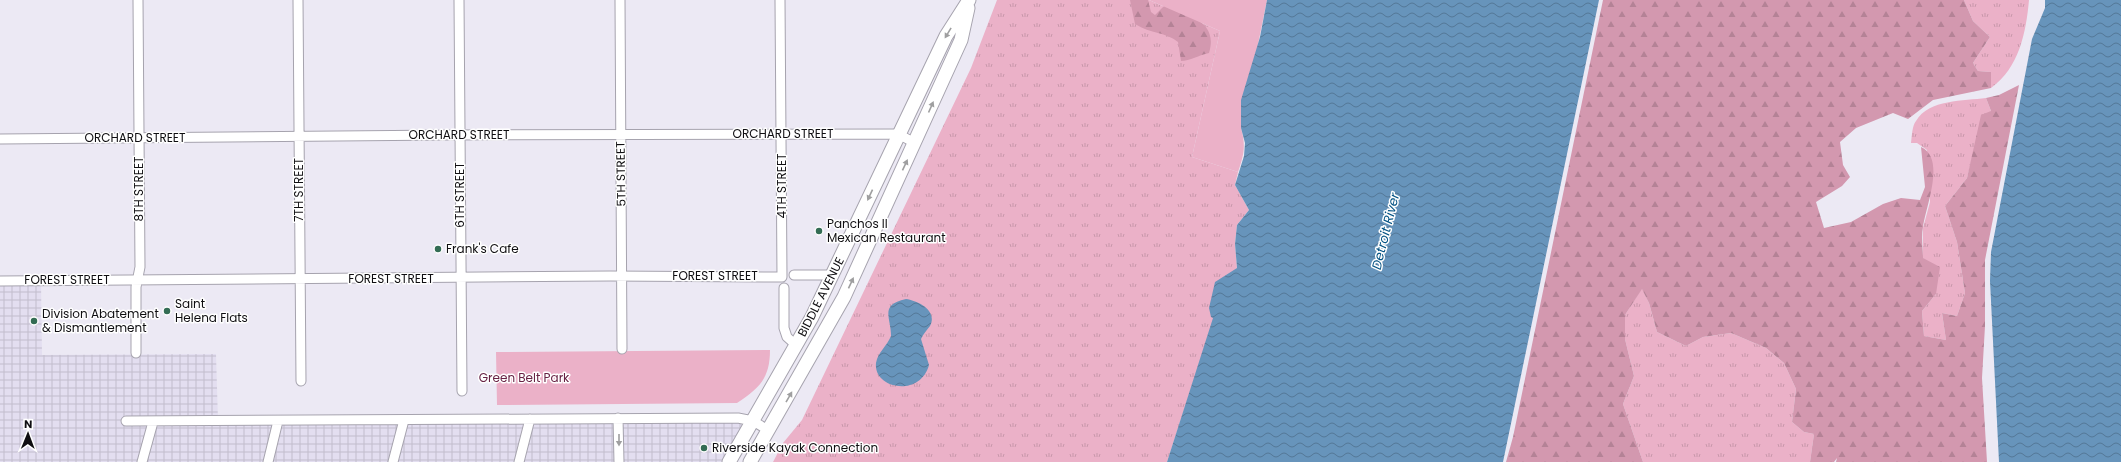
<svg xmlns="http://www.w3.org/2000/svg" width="2121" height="462" font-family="Poppins,sans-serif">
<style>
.industrial{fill:url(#industrial-grid)}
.grass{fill:url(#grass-tufts)}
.forest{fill:url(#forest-firs)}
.park{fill:#ebb1c8}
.water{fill:url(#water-waves)}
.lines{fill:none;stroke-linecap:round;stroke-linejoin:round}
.street-casing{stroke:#a6a3ae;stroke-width:11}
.secondary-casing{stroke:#a6a3ae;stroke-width:15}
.street{stroke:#fff;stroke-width:9}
.secondary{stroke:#fff;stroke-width:13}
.oneway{fill:#9f9fa0}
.poi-dot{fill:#336c54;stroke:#fff;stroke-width:1.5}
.labels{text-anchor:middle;stroke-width:3;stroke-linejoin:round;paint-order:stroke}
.street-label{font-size:12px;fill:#0f0e11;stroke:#fff}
.poi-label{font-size:12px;fill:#0f0e11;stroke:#fff;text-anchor:start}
.park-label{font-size:12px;fill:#672244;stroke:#fff}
.water-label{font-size:13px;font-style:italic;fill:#045384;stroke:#fff}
</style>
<defs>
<pattern id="industrial-grid" width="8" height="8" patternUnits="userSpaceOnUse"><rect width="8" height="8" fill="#e3def0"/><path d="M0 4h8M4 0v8" fill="none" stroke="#c2bdcd"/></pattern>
<pattern id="grass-tufts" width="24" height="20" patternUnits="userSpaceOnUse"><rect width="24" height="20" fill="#ebb1c8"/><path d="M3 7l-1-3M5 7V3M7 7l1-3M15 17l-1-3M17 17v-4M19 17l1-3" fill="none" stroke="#c897ab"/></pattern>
<pattern id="forest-firs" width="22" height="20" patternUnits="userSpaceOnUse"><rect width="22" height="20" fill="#d398af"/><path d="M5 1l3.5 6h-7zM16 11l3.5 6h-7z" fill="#b48296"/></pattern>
<pattern id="water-waves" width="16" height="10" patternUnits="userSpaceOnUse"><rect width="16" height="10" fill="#6794bb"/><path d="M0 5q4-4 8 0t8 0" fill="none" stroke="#537797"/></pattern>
</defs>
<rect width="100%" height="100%" fill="#ece9f4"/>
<!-- industrial -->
<path class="industrial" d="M 0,281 L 41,281 L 42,355 L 216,354 L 218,421 L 753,421 L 729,462 L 0,462 Z"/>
<!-- grass -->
<path class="grass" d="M 997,0 L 1149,0 L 1220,31 L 1192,157 L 1238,172 L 1235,185 L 1249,210 L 1237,225 L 1235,244 L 1237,268 L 1214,318 L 1167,462 L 773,462 L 783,443 L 802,420 L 971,68 Z
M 1964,0 L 2029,0 C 2026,33 2019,68 1991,88 L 1991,72 L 1978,71 L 1973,63 L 1990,37 L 1973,21 Z
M 1986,98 L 1991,111 L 1973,155 L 1967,178 L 1945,206 L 1957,242 L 1965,293 L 1957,316 L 1942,313 L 1946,340 L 1924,336 L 1922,311 L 1936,294 L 1923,258 L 1923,228 L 1930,202 L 1927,150 L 1917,143 L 1911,143 C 1912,136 1912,126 1916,121 C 1929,99 1964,101 1986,98 Z
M 1642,288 L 1649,303 L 1657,332 L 1686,346 L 1703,337 L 1731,333 L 1766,348 L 1784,363 L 1796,389 L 1792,422 L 1804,432 L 1814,434 L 1810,462 L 1643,462 L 1623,404 L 1634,376 L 1625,339 L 1625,315 Z"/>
<!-- forest -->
<path class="forest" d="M 1130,0 L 1148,0 L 1151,12 L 1155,15 L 1165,5 C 1187,15 1219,21 1209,53 C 1199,55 1190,61 1181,61 L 1178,42 C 1166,32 1151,34 1135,24 Z
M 1603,0 L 1964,0 L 1973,21 L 1990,37 L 1973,63 L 1978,71 L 1991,72 L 1991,88 L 1933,100 L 1908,119 L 1893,113 L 1856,128 L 1840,142 L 1843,165 L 1850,177 L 1842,186 L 1816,202 L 1824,228 L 1851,222 L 1883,204 L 1901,198 L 1920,200 L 1925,187 L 1921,147 C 1946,158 1926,206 1923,227 C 1921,237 1923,248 1923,258 L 1940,267 L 1936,294 L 1922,311 L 1924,336 L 1946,340 L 1942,313 L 1957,316 L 1965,293 L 1957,242 L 1945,206 L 1967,178 L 1981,115 L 1991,111 L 1986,98 L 1999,95 L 2019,85 L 1985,260 L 1985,326 L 1982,378 L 1987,462 L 1836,462 L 1837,458 L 1834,462 L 1810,462 L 1814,434 L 1804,432 L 1792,422 L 1796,389 L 1784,363 L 1766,348 L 1731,333 L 1703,337 L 1686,346 L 1657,332 L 1649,303 L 1642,289 L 1625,315 L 1625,339 L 1634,376 L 1623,404 L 1643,462 L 1506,462 L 1513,437 Z"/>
<!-- park -->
<path class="park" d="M 1149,0 L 1267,0 L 1241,128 C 1246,146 1244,154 1238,172 L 1192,157 L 1220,31 Z
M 770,350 C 770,379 759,388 737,403 L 497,405 L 496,352 Z"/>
<!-- water -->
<path class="water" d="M 1267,0 L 1599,0 L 1503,462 L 1167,462 L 1213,318 L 1211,317 L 1209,308 L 1215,282 L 1237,268 L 1235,244 L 1237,225 L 1249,210 L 1235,185 L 1244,156 L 1245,143 L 1241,128 L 1241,100 L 1260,37 Z
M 2045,0 L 2121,0 L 2121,462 L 1999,462 L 1990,281 L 1991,252 L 2032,39 L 2045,8 Z
M 906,299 C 918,301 938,310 930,326 C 927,330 923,334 921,339 L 929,365 C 920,398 873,389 876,363 C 878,352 887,346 891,336 C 891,317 879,305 906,299 Z"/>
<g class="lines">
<!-- street casing -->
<g class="street-casing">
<path id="street" d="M 298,0 L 301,381
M 459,0 L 462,391
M 620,0 L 622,349
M 0,139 L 448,135 L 898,134 L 915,143
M 794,275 L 833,275
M 0,281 L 610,276 L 782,277 L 780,0
M 784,288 L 784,328 L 787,337 L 796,345
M 136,353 L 136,287 L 140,267 L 138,0
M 618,418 L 619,462
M 126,421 L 738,418 L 753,421 L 768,430
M 142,462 L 153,422
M 268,462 L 278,421
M 393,462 L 404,420
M 519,462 L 530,419"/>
</g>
<!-- secondary casing -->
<g class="secondary-casing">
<path id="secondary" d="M 729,462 L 812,317 L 946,36 L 969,0
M 750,462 L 844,297 L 961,40 L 968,8"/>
</g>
<!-- street -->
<use href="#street" class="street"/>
<!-- secondary -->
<use href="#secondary" class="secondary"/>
</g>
<!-- one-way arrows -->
<defs><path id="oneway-solid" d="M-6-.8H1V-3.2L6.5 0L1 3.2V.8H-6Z"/></defs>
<g class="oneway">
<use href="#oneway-solid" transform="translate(948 33) rotate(121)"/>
<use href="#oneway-solid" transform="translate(931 107) rotate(-66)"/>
<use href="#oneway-solid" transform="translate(905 165) rotate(-65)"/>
<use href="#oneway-solid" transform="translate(870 195) rotate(115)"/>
<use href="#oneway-solid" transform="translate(851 283) rotate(-65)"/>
<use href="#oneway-solid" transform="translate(789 397) rotate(-60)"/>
<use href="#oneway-solid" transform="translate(619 440) rotate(90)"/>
</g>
<!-- markers -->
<g class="poi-dot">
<circle cx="819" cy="231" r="4"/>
<circle cx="438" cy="249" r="4"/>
<circle cx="167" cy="311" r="4"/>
<circle cx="34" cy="321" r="4"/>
<circle cx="704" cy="448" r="4"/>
</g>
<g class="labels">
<!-- street labels -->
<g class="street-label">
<text x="783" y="138">ORCHARD STREET</text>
<text x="459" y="139">ORCHARD STREET</text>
<text x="135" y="142">ORCHARD STREET</text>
<text transform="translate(621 174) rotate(-91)" y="4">5TH STREET</text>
<text transform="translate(782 186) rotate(-90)" y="4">4TH STREET</text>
<text transform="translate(139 189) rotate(-90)" y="4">8TH STREET</text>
<text transform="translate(299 190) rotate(-90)" y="4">7TH STREET</text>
<text transform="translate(460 195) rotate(-90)" y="4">6TH STREET</text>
<text x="715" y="280">FOREST STREET</text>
<text x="391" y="283">FOREST STREET</text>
<text x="67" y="284">FOREST STREET</text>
<text transform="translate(821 297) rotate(-63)" y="4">BIDDLE AVENUE</text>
</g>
<!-- poi labels -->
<g class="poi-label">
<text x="827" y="228">Panchos II<tspan x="827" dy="14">Mexican Restaurant</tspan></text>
<text x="446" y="253">Frank's Cafe</text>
<text x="175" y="308">Saint<tspan x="175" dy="14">Helena Flats</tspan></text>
<text x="42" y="318">Division Abatement<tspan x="42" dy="14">&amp; Dismantlement</tspan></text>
<text x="712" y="452">Riverside Kayak Connection</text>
</g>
<!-- park labels -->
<g class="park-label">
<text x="524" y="382">Green Belt Park</text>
</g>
<!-- water labels -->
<g class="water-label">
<text transform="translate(1385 231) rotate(-76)" y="5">Detroit River</text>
</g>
</g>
<!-- north arrow -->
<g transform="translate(28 434) rotate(1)" stroke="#ffffff" stroke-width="3" paint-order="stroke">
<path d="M0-3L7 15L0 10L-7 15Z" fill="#0f0e11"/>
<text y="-6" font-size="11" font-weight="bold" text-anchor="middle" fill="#0f0e11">N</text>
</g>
</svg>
